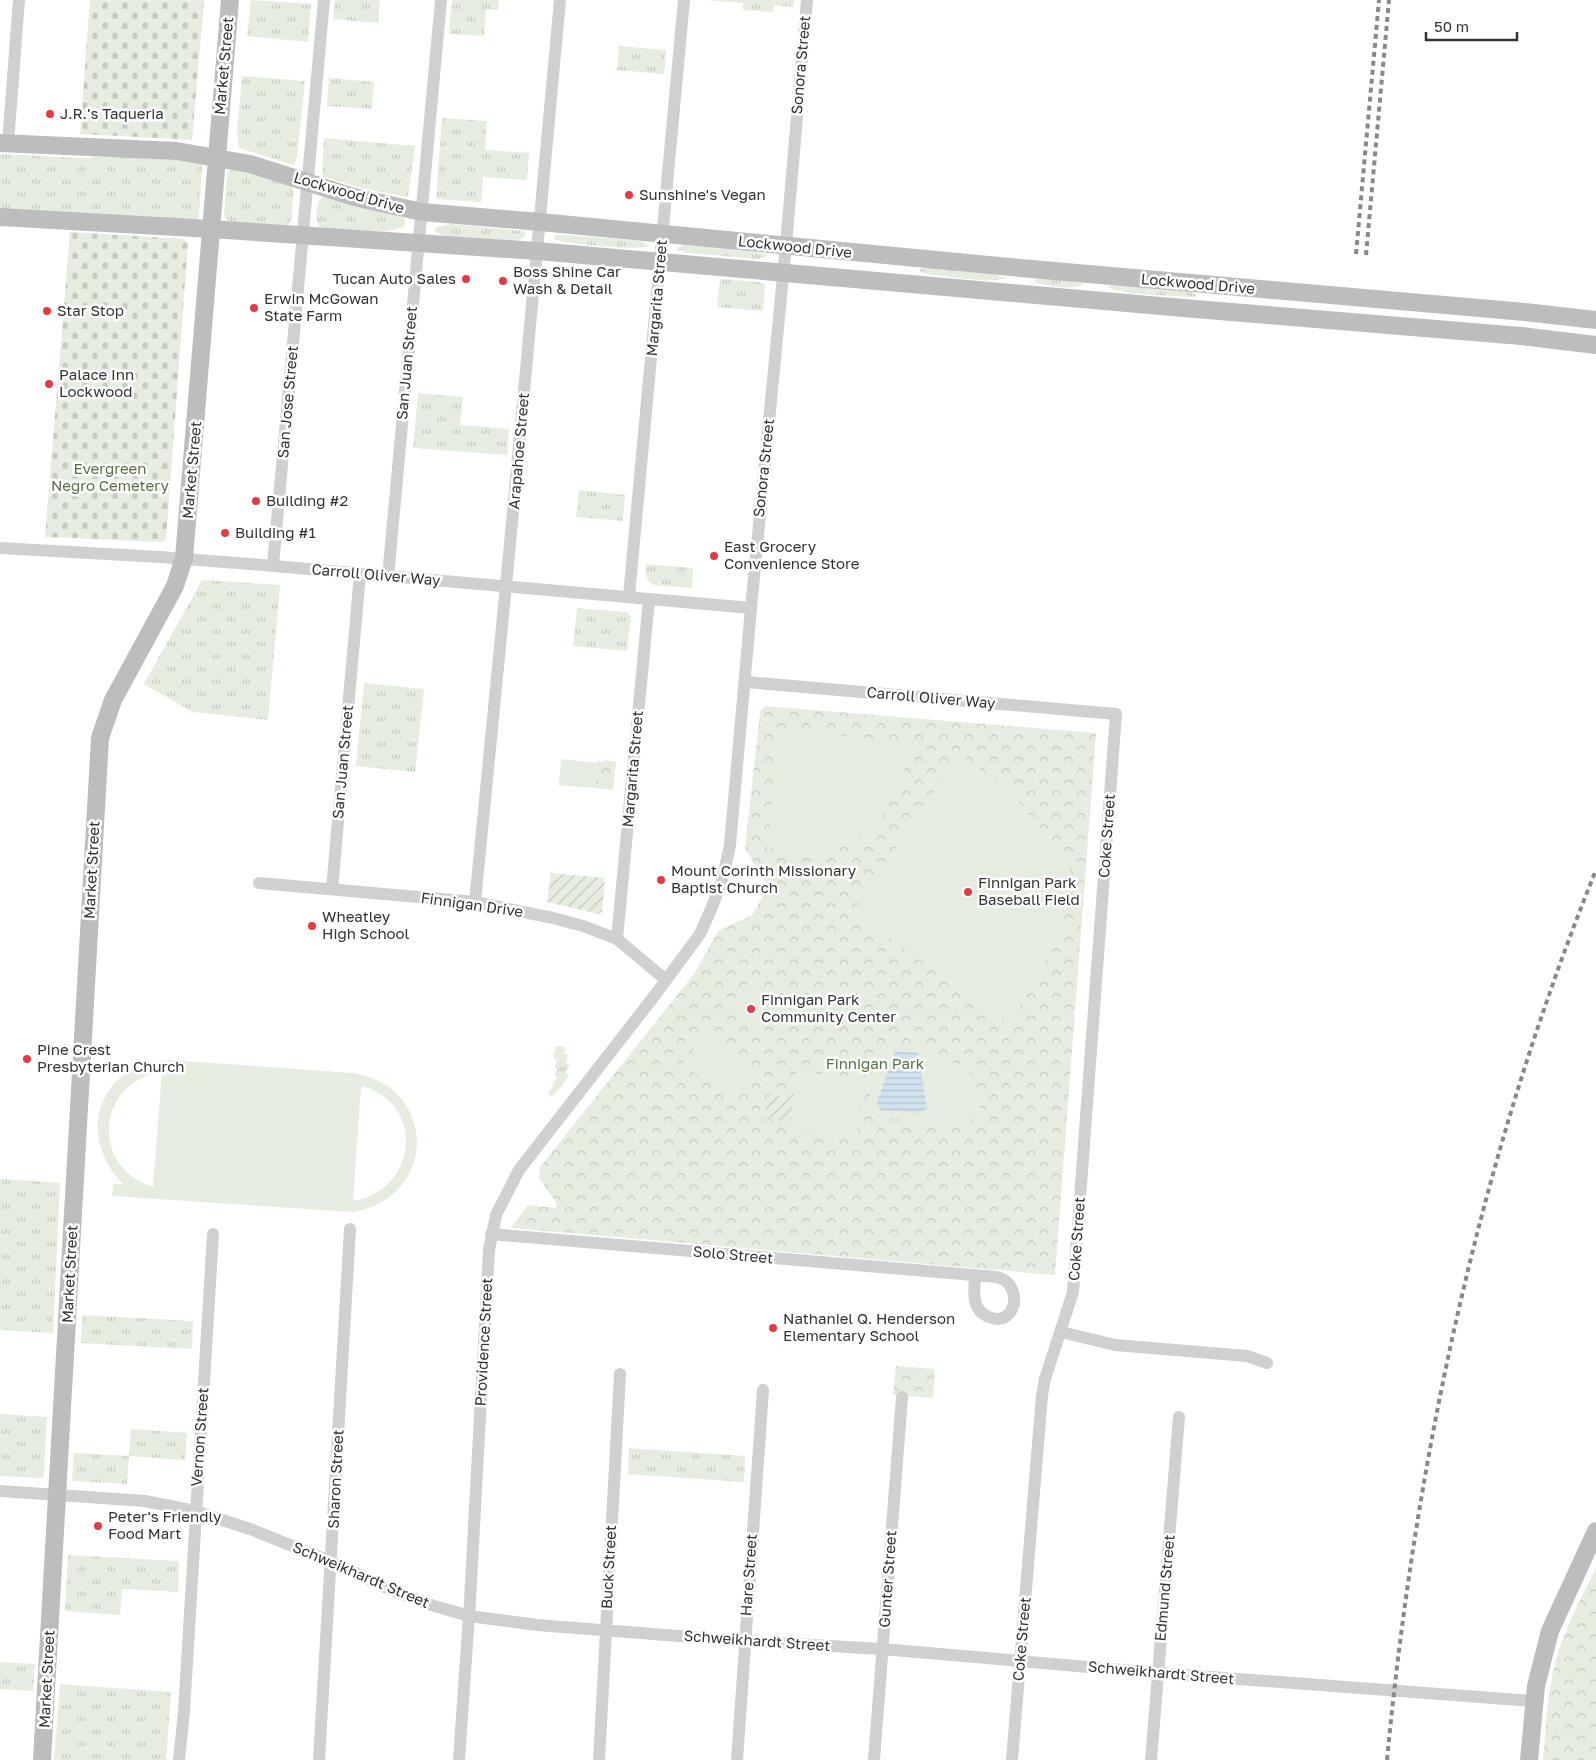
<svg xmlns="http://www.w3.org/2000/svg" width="1596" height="1760" font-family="'Golos Text',sans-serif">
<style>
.grass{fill:url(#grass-tufts)}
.cemetery{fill:url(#cemetery-stones)}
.park{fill:url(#park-crowns)}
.garden{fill:url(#garden-furrows)}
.pitch{fill:#e6ecdf;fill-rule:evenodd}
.water{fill:url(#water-rules)}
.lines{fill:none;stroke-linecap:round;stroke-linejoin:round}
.street{stroke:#d0d0d0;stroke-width:12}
.secondary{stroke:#bdbdbd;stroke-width:18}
.rail{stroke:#888;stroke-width:4;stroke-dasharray:5 4;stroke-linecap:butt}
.poi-dot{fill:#e63946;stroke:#fff;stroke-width:2}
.labels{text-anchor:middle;stroke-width:5;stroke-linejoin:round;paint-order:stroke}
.street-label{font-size:15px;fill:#333;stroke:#fff}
.poi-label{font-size:15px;fill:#333;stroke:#fff;text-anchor:start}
.park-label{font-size:15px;fill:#56703f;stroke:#fff}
</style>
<defs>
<pattern id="grass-tufts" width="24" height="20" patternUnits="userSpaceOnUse" patternTransform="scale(1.25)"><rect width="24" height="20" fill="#e6ecdf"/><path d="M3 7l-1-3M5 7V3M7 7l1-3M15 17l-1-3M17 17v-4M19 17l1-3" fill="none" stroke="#c6cbc0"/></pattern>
<pattern id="cemetery-stones" width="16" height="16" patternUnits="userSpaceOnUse" patternTransform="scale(1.25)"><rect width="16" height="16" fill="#e6ecdf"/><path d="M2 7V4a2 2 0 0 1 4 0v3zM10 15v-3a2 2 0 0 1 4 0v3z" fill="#c6cbc0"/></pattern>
<pattern id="park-crowns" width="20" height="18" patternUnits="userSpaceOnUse" patternTransform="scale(1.25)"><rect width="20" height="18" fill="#e6ecdf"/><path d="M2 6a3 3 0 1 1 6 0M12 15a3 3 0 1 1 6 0" fill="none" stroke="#c6cbc0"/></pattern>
<pattern id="garden-furrows" width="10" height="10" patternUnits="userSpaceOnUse" patternTransform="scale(1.25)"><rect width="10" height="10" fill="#e6ecdf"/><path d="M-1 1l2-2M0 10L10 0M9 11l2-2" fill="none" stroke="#c6cbc0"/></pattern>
<pattern id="water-rules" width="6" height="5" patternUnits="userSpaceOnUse" patternTransform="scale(1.25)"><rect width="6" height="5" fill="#cfe2ee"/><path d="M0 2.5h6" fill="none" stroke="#b2c2cd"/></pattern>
</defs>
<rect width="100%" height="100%" fill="#fff"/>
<!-- grass -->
<path class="grass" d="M 251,0 L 311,4 L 308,42 L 247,36 Z
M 335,0 L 380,0 L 378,23 L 333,19 Z
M 452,0 L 499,0 L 498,10 L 486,9 L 484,36 L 449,34 Z
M 707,0 L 794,0 L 793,7 L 774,5 L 773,12 L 743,10 L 743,3 Z
M 619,46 L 666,50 L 664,74 L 617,70 Z
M 242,76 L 305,81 L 297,157 L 294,165 L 239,148 L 237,132 Z
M 329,78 L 374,82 L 372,109 L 327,106 Z
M 442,118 L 487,121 L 485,150 L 529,153 L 527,180 L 483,177 L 481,202 L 436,199 Z
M 324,138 L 415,146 L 408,197 L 361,188 L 322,176 Z
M 0,154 L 80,158 L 151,156 L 201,163 L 202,166 L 199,217 L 195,220 L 0,210 Z
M 234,168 L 292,185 L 294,190 L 291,222 L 285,227 L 230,222 L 224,216 L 227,174 L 229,171 Z
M 326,196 L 390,212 L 405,219 L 404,227 L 388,231 L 321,229 C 314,221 316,206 321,198 Z
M 451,224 L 523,231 L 526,236 L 514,242 L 448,237 L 435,232 L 436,227 Z
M 555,235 L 566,235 L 641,241 L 649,246 C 640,251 567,244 554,239 Z
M 686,245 L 762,253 L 768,256 L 758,259 L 688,253 L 677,250 L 677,247 Z
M 930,268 L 993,274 L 1007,278 C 989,284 946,276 926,274 L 919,271 L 920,269 Z
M 1038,278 L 1075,281 L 1083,285 C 1072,290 1043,286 1033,281 Z
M 720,279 L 759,282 L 765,284 L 763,311 L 717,307 Z
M 1116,285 L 1185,290 L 1197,295 L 1195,297 L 1188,297 C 1169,295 1123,295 1108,287 L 1109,286 Z
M 418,393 L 463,397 L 460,425 L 509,429 L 507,455 L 413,448 Z
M 579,490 L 625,495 L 623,521 L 576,517 Z
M 646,564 L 693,568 L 692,588 L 654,585 C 645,579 645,574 646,564 Z
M 202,580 L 280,585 L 268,720 L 193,712 L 144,684 Z
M 577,608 L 627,612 L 631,617 L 627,651 L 573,646 Z
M 364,683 L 424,689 L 415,772 L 356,766 Z
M 556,1046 L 566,1047 L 564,1054 L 568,1055 L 566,1063 L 570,1065 L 565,1073 L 569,1075 L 561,1087 L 551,1097 L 548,1093 L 553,1087 L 552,1085 L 557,1078 L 554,1075 L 558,1069 L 554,1067 L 557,1060 L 553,1058 Z
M 0,1179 L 60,1183 L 53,1333 L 0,1330 Z
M 82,1315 L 193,1321 L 192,1349 L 81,1343 Z
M 0,1414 L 47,1417 L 44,1475 L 42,1478 L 0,1476 Z
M 131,1429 L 187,1433 L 185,1460 L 129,1456 L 127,1484 L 72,1481 L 74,1453 L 129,1456 Z
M 629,1448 L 745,1456 L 744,1482 L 628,1474 Z
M 68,1555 L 179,1561 L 178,1592 L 122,1589 L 120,1615 L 65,1611 Z
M 0,1662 L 35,1664 L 33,1691 L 0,1689 Z
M 60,1684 L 171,1692 L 166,1760 L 54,1760 Z"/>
<!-- cemetery -->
<path class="cemetery" d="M 90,0 L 204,0 L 192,140 L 80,134 Z
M 70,232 L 185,239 L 185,242 L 188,243 L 166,540 L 162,542 L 45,537 Z"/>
<!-- park -->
<path class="park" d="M 765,706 L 1096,733 L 1055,1275 L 511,1228 L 528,1205 L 556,1208 L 557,1204 L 539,1178 L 540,1167 L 694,974 L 718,931 L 752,915 L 768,888 L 745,848 L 760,712 Z
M 605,760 L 616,762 L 613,790 L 595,788 L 597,761 L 604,762 Z
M 896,1366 L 935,1369 L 933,1398 L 893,1395 Z
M 1596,1568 L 1596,1760 L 1543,1760 C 1546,1727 1547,1692 1556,1660 C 1565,1628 1581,1598 1596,1568 Z"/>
<!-- garden -->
<path class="garden" d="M 551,873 L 605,878 L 602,912 L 598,914 L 547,902 Z
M 766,1095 L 793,1097 L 791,1122 L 765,1119 Z"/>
<!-- pitch -->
<path class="pitch" d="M 779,730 L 912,742 L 899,791 L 867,836 L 818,854 L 768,848 Z
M 959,754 C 979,767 999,782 1016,799 C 1024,807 1031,817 1038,825 C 1047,836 1063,853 1068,865 C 1086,906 1030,987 1010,1022 L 865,921 C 857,913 856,908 861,899 Z
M 561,759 L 597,763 L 595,788 L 559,785 Z
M 752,978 L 775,994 L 753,1027 L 729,1012 Z
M 706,1033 L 756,1069 L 733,1100 L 683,1065 Z
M 874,1043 L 921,1046 L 940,1058 L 950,1060 L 973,1075 L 976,1088 L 983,1102 L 970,1122 L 955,1126 L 868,1115 Z
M 171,1060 L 353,1073 C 438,1086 438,1197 354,1212 L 112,1196 L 113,1184 L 123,1184 C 74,1135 100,1061 171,1060 ZM 161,1072 L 162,1072 L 153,1187 C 90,1167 96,1083 161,1072 ZM 361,1086 C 425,1101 419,1190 353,1201 Z
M 796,1072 L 862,1077 L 857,1136 L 791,1130 Z"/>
<!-- water -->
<path class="water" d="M 895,1051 L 918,1053 L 927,1108 L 921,1113 L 881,1110 L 877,1103 Z"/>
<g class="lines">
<!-- street -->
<path class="street" d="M 8,143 L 19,0
M 0,548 L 160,557 L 263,565 L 751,608
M 273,565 L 324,0
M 388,577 L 441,0
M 629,596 L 684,0
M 746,682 L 1116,714 L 1073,1292 L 1045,1379 L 1042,1395 L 1012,1760
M 259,883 L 475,902 L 553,918 L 583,926 L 617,939 L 666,980
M 332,889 L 360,574
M 475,902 L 508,565 L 560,0
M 617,939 L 649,599
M 491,1234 L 997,1277 C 1016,1281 1020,1308 1005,1317 C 1000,1320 994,1319 989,1317 C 971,1310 974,1292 975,1277
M 1061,1332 L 1115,1345 L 1247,1356 L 1267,1363
M 0,1491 L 145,1501 L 195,1511 L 253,1530 L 332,1562 L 387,1588 L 428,1604 L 469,1616 L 537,1625 L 744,1641 L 882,1649 L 1158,1673 L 1534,1701
M 179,1760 L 184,1712 L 213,1234
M 319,1760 L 350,1229
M 459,1760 L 470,1601 L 489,1250 L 496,1215 L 519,1170 L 655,995 L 700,934 L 712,907 L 722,881 L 730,845 L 751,608 L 786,245 L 807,0
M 599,1760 L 620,1374
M 737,1760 L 763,1390
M 874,1760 L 902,1397
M 1151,1760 L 1179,1417"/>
<!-- secondary -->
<path class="secondary" d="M 0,143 L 177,151 L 250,164 L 354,197 L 422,212 L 540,222 L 1020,268 L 1525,312 L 1596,320
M 0,217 L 211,229 L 537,251 L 1183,308 L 1521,336 L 1596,345
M 42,1760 L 100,738 L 113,700 L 175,586 L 184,558 L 230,0
M 1529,1760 L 1536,1686 L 1550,1631 L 1596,1531"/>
<!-- rail -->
<path class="rail" d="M 1356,254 L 1379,0
M 1366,255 L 1389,0
M 1387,1760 C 1416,1455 1481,1154 1596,870"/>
</g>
<!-- markers -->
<g class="poi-dot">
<circle cx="50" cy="114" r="5"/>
<circle cx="629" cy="195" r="5"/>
<circle cx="466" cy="279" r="5"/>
<circle cx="503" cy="281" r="5"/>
<circle cx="254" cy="308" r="5"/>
<circle cx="47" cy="311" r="5"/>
<circle cx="49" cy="384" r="5"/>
<circle cx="256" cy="501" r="5"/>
<circle cx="225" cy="533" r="5"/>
<circle cx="714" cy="556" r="5"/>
<circle cx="661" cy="880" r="5"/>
<circle cx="968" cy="892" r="5"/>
<circle cx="312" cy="926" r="5"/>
<circle cx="751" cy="1009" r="5"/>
<circle cx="27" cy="1059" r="5"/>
<circle cx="773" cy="1328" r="5"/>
<circle cx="98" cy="1526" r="5"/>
</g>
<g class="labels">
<!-- street labels -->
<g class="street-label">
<text transform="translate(801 65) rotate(-85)" y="5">Sonora Street</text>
<text transform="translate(224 66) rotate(-85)" y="5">Market Street</text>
<text transform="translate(349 193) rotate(16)" y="5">Lockwood Drive</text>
<text transform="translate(795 247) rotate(6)" y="5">Lockwood Drive</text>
<text transform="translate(1198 284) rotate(5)" y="5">Lockwood Drive</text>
<text transform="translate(657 298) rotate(-85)" y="5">Margarita Street</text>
<text transform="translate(407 363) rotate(-85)" y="5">San Juan Street</text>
<text transform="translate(288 402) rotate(-85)" y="5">San Jose Street</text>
<text transform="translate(519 451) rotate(-85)" y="5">Arapahoe Street</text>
<text transform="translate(764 468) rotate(-84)" y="5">Sonora Street</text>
<text transform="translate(192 470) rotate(-85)" y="5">Market Street</text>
<text transform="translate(376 575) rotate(5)" y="5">Carroll Oliver Way</text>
<text transform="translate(931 698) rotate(5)" y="5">Carroll Oliver Way</text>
<text transform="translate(343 762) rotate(-85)" y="5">San Juan Street</text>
<text transform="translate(633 769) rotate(-85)" y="5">Margarita Street</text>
<text transform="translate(1107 836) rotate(-86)" y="5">Coke Street</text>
<text transform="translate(92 870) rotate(-87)" y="5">Market Street</text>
<text transform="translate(472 905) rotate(8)" y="5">Finnigan Drive</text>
<text transform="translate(1077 1239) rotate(-86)" y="5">Coke Street</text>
<text transform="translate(733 1255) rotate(5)" y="5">Solo Street</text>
<text transform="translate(70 1274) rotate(-87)" y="5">Market Street</text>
<text transform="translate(484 1342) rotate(-87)" y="5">Providence Street</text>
<text transform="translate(200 1437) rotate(-86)" y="5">Vernon Street</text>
<text transform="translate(336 1479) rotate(-87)" y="5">Sharon Street</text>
<text transform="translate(609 1567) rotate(-87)" y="5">Buck Street</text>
<text transform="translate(361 1575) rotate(23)" y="5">Schweikhardt Street</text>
<text transform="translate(749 1575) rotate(-86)" y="5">Hare Street</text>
<text transform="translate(888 1579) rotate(-86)" y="5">Gunter Street</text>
<text transform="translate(1165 1588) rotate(-85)" y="5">Edmund Street</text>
<text transform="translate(1022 1639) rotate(-85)" y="5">Coke Street</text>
<text transform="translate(757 1641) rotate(4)" y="5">Schweikhardt Street</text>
<text transform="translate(1161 1673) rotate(5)" y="5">Schweikhardt Street</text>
<text transform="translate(47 1679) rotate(-87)" y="5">Market Street</text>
</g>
<!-- poi labels -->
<g class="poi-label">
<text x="60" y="119">J.R.'s Taqueria</text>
<text x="639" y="200">Sunshine's Vegan</text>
<text x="513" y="277">Boss Shine Car<tspan x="513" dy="17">Wash &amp; Detail</tspan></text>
<text x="456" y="284" text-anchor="end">Tucan Auto Sales</text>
<text x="264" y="304">Erwin McGowan<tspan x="264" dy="17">State Farm</tspan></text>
<text x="57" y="316">Star Stop</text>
<text x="59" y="380">Palace Inn<tspan x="59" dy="17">Lockwood</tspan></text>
<text x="266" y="506">Building #2</text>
<text x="235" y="538">Building #1</text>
<text x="724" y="552">East Grocery<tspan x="724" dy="17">Convenience Store</tspan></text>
<text x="671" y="876">Mount Corinth Missionary<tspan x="671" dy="17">Baptist Church</tspan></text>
<text x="978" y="888">Finnigan Park<tspan x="978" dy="17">Baseball Field</tspan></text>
<text x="322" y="922">Wheatley<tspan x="322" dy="17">High School</tspan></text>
<text x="761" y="1005">Finnigan Park<tspan x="761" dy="17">Community Center</tspan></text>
<text x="37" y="1055">Pine Crest<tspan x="37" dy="17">Presbyterian Church</tspan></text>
<text x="783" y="1324">Nathaniel Q. Henderson<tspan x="783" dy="17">Elementary School</tspan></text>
<text x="108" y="1522">Peter's Friendly<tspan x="108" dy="17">Food Mart</tspan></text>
</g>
<!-- park labels -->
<g class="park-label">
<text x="110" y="474">Evergreen<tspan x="110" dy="17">Negro Cemetery</tspan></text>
<text x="875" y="1069">Finnigan Park</text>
</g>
</g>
<!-- scale -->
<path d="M1426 32v8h91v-8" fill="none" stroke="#333333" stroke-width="2.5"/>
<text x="1434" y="32" font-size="15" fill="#333333" stroke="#ffffff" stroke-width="4" paint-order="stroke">50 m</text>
</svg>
